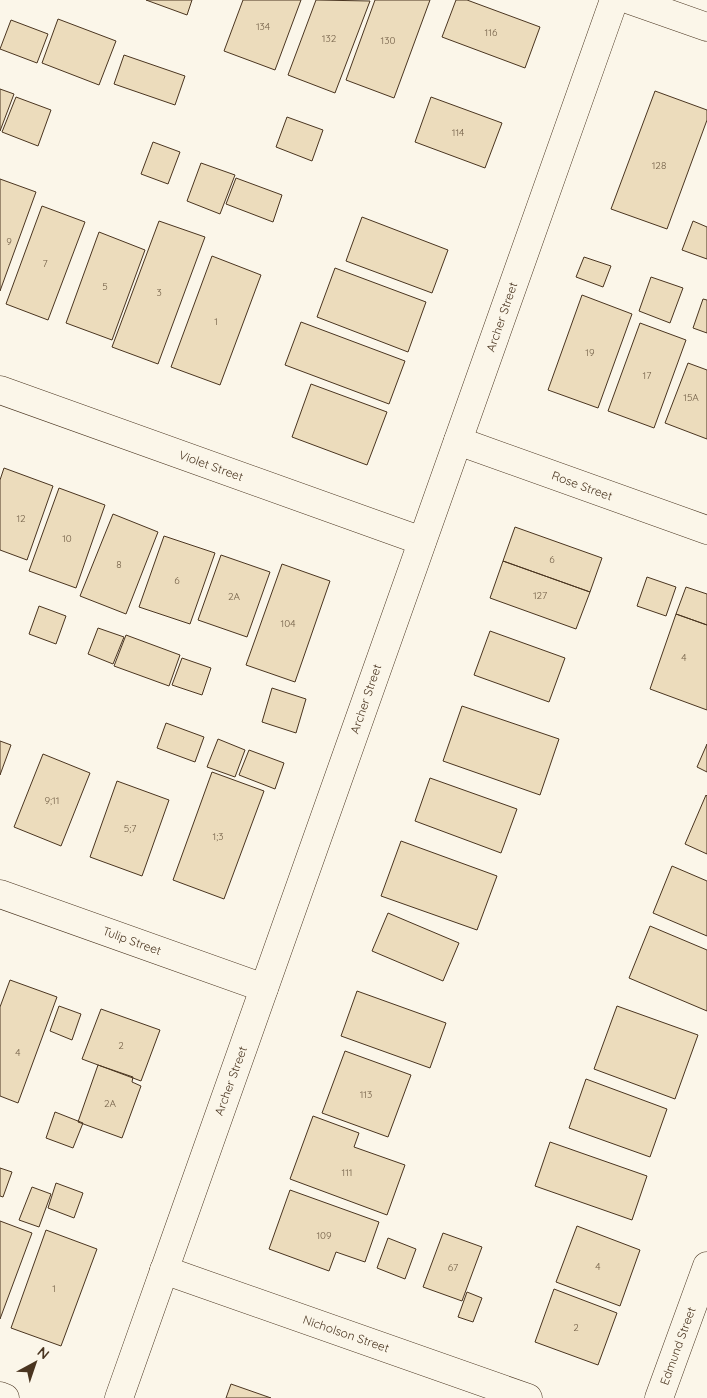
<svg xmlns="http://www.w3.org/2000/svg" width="707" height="1398" font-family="Quicksand,sans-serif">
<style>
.building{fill:#ecdcbc;stroke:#4a3520}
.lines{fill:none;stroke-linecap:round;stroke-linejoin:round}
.minor-casing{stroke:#4a3520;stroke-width:29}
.secondary-casing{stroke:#4a3520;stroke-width:29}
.minor{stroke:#fbf6e9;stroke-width:28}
.secondary{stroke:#fbf6e9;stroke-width:28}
.labels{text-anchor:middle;stroke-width:4;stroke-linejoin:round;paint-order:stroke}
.number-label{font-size:10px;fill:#725f47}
.street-label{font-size:12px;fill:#4a3520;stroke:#fbf6e9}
</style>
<rect width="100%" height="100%" fill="#fbf6e9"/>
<!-- building -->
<path class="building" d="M 146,0 L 192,0 L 187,15 Z
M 243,0 L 301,0 L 275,70 L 224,51 Z
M 316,0 L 370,1 L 335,93 L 288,75 Z
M 375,0 L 430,0 L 394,98 L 346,80 Z
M 456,0 L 467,0 L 540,27 L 525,68 L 442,37 Z
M 58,19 L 116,41 L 99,85 L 42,63 Z
M 11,20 L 48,34 L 37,63 L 0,49 Z
M 124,55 L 185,76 L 175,105 L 114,84 Z
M 0,89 L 14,94 L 0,131 Z
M 655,91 L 707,110 L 707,120 L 667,229 L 611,209 Z
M 16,97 L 51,110 L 38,146 L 2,132 Z
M 431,97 L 502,123 L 485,168 L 415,142 Z
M 287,117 L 323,130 L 312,161 L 276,147 Z
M 153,142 L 180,152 L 168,184 L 141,174 Z
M 201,163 L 235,175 L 220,214 L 187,201 Z
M 236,178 L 282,195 L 273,222 L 226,204 Z
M 0,179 L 36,192 L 0,291 Z
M 42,206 L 85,222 L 48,320 L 6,304 Z
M 362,217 L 448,250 L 432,293 L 346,261 Z
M 159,221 L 205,237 L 158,364 L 112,347 Z
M 693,221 L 707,227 L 707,259 L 682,250 Z
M 99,232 L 145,250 L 112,340 L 66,323 Z
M 212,256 L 261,275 L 220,385 L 171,367 Z
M 584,257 L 611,266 L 603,287 L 576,277 Z
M 335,268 L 426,302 L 408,352 L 317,317 Z
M 651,277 L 683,288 L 670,323 L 639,311 Z
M 582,295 L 632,314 L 598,408 L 548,390 Z
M 703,299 L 707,300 L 707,333 L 693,328 Z
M 301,322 L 405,361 L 389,404 L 285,365 Z
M 640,323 L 686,340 L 654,428 L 608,411 Z
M 688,363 L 707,370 L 707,439 L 665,423 Z
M 311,384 L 387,412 L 367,465 L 292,437 Z
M 4,468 L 53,486 L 27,560 L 0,550 L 0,480 Z
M 59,488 L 105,505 L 76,588 L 29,571 Z
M 113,514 L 158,532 L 126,614 L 80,596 Z
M 515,527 L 602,558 L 590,592 L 503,561 Z
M 164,536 L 215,553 L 190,624 L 139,607 Z
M 221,555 L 270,572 L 247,637 L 198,620 Z
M 503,561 L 590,592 L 576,629 L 490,598 Z
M 282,564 L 330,581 L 295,682 L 246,665 Z
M 647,577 L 676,587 L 666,616 L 637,606 Z
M 686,587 L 707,594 L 707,625 L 676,614 Z
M 39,606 L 66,616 L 56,644 L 29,634 Z
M 676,614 L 707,625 L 707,710 L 650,689 Z
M 98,628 L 124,637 L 113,664 L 88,654 Z
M 490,631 L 565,658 L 549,702 L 474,675 Z
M 126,635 L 180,655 L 169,686 L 114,666 Z
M 182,658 L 211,668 L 202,695 L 172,685 Z
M 272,688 L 306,699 L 296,733 L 262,722 Z
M 462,706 L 559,739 L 540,795 L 443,761 Z
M 166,723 L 204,737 L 195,762 L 157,748 Z
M 218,739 L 245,750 L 235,777 L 207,767 Z
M 0,741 L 11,745 L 0,775 Z
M 707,744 L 707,772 L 697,767 Z
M 249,750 L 284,763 L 275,789 L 239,775 Z
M 43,754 L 90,773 L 61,846 L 14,827 Z
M 212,772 L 264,791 L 224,899 L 173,880 Z
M 430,778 L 517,809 L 501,853 L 415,821 Z
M 117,781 L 169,800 L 142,876 L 90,857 Z
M 706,795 L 707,796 L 707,854 L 685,844 Z
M 401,841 L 497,876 L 477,930 L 381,896 Z
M 672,866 L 707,881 L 707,936 L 653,913 Z
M 388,913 L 459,943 L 443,981 L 372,951 Z
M 650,926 L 707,950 L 707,1011 L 629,978 Z
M 10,980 L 57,997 L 18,1103 L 0,1096 L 0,1007 Z
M 357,991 L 446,1023 L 430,1068 L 341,1036 Z
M 59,1006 L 81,1014 L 72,1040 L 50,1031 Z
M 617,1006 L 698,1035 L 675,1099 L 594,1069 Z
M 101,1009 L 160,1030 L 141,1081 L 82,1059 Z
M 345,1051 L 411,1075 L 388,1137 L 322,1113 Z
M 98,1065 L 133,1077 L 132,1082 L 141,1086 L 122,1138 L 78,1122 Z
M 586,1079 L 667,1109 L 650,1157 L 569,1128 Z
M 55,1112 L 83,1123 L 73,1148 L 46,1138 Z
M 313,1116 L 359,1133 L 354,1147 L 405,1165 L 387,1215 L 290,1179 Z
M 550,1142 L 647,1176 L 632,1220 L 535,1186 Z
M 0,1168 L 12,1172 L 3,1197 L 0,1196 Z
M 56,1183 L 83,1193 L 74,1218 L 48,1208 Z
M 32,1187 L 51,1194 L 39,1227 L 19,1220 Z
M 290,1190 L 379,1222 L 365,1262 L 336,1252 L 329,1271 L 269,1249 Z
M 0,1221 L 32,1233 L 0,1319 Z
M 577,1226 L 640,1250 L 620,1306 L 556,1282 Z
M 46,1230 L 97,1249 L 61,1346 L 11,1328 Z
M 443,1233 L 482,1247 L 462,1301 L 423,1287 Z
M 388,1238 L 416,1249 L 405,1279 L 377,1268 Z
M 554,1289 L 617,1313 L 598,1365 L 535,1342 Z
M 467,1292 L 482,1298 L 473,1322 L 458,1317 Z
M 231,1384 L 271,1398 L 226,1398 Z"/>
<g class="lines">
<!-- minor casing -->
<g class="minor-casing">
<path id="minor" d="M 630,0 L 707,27
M 0,390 L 422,541
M 458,441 L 707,530
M 0,894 L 264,988
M 164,1270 L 528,1398
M 0,1396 L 5,1398
M 659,1398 L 707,1266"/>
</g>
<!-- secondary casing -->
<g class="secondary-casing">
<path id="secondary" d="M 119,1398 L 614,0"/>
</g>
<!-- minor -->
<use href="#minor" class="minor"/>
<!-- secondary -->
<use href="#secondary" class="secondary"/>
</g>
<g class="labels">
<!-- number labels -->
<g class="number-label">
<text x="263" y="30">134</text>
<text x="491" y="36">116</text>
<text x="329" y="42">132</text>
<text x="388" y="44">130</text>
<text x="458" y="136">114</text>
<text x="659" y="169">128</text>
<text x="9" y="245">9</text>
<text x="45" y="267">7</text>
<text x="105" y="290">5</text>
<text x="159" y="296">3</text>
<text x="216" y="325">1</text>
<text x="590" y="356">19</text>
<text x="647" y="379">17</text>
<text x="691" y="401">15A</text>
<text x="21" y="522">12</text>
<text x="67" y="542">10</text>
<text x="552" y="563">6</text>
<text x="119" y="568">8</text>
<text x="177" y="584">6</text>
<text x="540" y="599">127</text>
<text x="234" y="600">2A</text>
<text x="288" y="627">104</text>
<text x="684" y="661">4</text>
<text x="52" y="804">9;11</text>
<text x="130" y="832">5;7</text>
<text x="218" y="840">1;3</text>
<text x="121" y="1049">2</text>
<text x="18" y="1056">4</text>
<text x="366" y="1098">113</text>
<text x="110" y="1107">2A</text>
<text x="347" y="1176">111</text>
<text x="324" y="1239">109</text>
<text x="598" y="1270">4</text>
<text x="453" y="1271">67</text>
<text x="54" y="1292">1</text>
<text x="576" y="1331">2</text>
</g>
<!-- street labels -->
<g class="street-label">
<text transform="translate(502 317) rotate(-71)" y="4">Archer Street</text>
<text transform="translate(211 466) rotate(20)" y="4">Violet Street</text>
<text transform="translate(582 486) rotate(20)" y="4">Rose Street</text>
<text transform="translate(366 699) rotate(-71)" y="4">Archer Street</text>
<text transform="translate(132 941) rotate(20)" y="4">Tulip Street</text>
<text transform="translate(231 1081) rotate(-70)" y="4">Archer Street</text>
<text transform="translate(346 1334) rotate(19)" y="4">Nicholson Street</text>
<text transform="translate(678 1346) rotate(-70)" y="4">Edmund Street</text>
</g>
</g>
<!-- north arrow -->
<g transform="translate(35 1363) rotate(40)" stroke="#fbf6e9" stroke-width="4" paint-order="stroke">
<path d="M0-4L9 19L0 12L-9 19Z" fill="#4a3520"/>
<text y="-8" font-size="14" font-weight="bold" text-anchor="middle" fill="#4a3520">N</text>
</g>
</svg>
